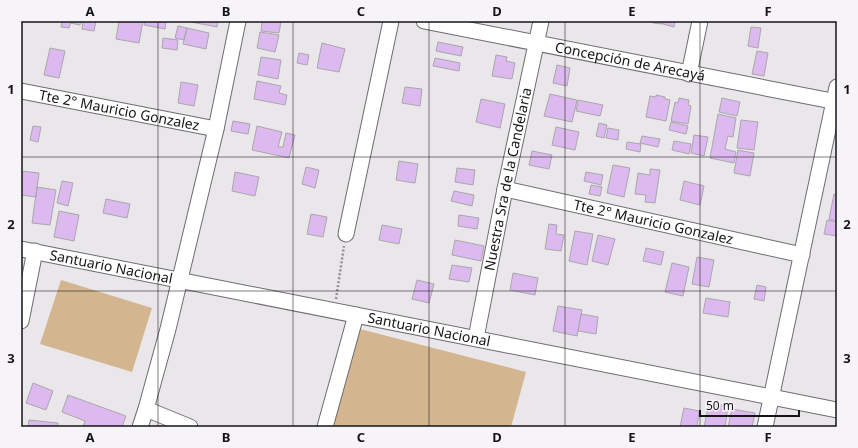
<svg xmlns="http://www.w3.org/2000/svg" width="858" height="448" font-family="'Noto Sans',sans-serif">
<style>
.green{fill:#d3b68f}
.building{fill:#dcb9ee;stroke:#aaa7ac}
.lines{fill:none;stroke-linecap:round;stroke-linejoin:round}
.street-casing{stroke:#6e6c70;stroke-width:17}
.path{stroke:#918f92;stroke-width:2.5;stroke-dasharray:2 2;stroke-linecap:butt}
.street{stroke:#fff;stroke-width:15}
.grid{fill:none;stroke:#151416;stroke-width:1;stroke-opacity:0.55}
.labels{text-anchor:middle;stroke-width:3;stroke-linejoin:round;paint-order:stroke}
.street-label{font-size:14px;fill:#151416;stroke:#f7f4f9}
.neatline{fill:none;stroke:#151416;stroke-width:1.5}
.grid-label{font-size:13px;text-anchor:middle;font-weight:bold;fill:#151416}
</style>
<rect width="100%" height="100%" fill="#eae7eb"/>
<!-- green -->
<path class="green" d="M 61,280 L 152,308 L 132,372 L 40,344 Z
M 356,328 L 526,372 L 511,427 L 330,427 Z"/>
<!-- building -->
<path class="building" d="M 62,21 L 71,21 L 69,28 L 61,27 Z
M 71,21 L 81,21 L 80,25 L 70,23 Z
M 83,21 L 96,21 L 94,31 L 82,29 Z
M 119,21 L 143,21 L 139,43 L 116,39 Z
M 145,21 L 166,21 L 165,29 L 144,25 Z
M 191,21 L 218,21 L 217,27 L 191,22 Z
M 262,21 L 281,21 L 279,33 L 261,31 Z
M 653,21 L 663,21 L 663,24 L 653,23 Z
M 664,21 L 675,21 L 674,27 L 663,24 Z
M 178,26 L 187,28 L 184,40 L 175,38 Z
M 751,27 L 761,28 L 758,48 L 748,46 Z
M 187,28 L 209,33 L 206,49 L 183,44 Z
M 260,32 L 279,35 L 275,52 L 257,48 Z
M 163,38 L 178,40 L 177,50 L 162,48 Z
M 438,42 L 463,47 L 461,56 L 436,51 Z
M 322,43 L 345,49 L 339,72 L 317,68 Z
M 50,48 L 65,51 L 59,78 L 44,75 Z
M 757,51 L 768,53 L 764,76 L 752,74 Z
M 299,53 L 309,55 L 307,65 L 297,63 Z
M 496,55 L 507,57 L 506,61 L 515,63 L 512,79 L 492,76 Z
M 261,57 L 281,60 L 278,79 L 258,75 Z
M 435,58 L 460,63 L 459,71 L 433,66 Z
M 557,65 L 570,68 L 567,86 L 553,83 Z
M 257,81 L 281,86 L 279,93 L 287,95 L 285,105 L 254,99 Z
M 181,82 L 198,85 L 194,106 L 178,103 Z
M 405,87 L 422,89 L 420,106 L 402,103 Z
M 550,94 L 577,100 L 572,122 L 544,116 Z
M 656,95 L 665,97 L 665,99 L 670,100 L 666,121 L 646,117 L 650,96 L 656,97 Z
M 679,98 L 689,100 L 688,105 L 691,106 L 688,124 L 671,121 L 675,102 L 678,103 Z
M 722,98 L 740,102 L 737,116 L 719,112 Z
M 481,99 L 505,104 L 500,128 L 476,122 Z
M 578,100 L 603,105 L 600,116 L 576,111 Z
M 718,114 L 736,118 L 733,137 L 728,136 L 725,149 L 736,152 L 734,163 L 710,158 Z
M 741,120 L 758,122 L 754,150 L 737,148 Z
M 233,121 L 250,124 L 248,134 L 231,131 Z
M 671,122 L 688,126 L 686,134 L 669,130 Z
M 599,123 L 607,125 L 604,138 L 596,136 Z
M 33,126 L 41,127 L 38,142 L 30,140 Z
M 257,126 L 282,132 L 278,147 L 283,147 L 286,133 L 295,135 L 289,158 L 252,150 Z
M 556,127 L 579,132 L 575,150 L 552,145 Z
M 608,128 L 619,130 L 618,140 L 606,138 Z
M 694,135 L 708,137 L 704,156 L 691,153 Z
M 642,136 L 660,139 L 658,147 L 640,143 Z
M 674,141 L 691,144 L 689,154 L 672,150 Z
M 627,142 L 641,144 L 640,152 L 626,149 Z
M 738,150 L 754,153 L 750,176 L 734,173 Z
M 532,151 L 552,155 L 549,169 L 529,165 Z
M 399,161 L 418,164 L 415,183 L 396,180 Z
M 613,165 L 630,168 L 624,197 L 607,193 Z
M 306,167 L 319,170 L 315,188 L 302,184 Z
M 457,168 L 475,170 L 473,185 L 455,182 Z
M 650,169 L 660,170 L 655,203 L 645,202 L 646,195 L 635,194 L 638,173 L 650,175 Z
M 21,171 L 39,173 L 36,197 L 21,195 Z
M 235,172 L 259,177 L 255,196 L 232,191 Z
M 586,172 L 603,175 L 601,185 L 584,181 Z
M 62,181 L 73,183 L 68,206 L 57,203 Z
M 684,181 L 704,186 L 700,205 L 680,200 Z
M 591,185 L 602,187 L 600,196 L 589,194 Z
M 37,187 L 56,190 L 50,225 L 32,223 Z
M 454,191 L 474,195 L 472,206 L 451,201 Z
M 834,194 L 837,195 L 837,221 L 829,219 Z
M 106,199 L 130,204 L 127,218 L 103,213 Z
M 59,211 L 79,215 L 74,241 L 54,237 Z
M 311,214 L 327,217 L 323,237 L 307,234 Z
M 459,215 L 479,218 L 477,229 L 458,226 Z
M 827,220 L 837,222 L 837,236 L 824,234 Z
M 549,224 L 557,225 L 556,234 L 564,235 L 561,251 L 545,249 Z
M 382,225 L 402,229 L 399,244 L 379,240 Z
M 575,231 L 593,234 L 587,265 L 569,261 Z
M 598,235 L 615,239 L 608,265 L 592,261 Z
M 455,240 L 484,246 L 481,261 L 452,255 Z
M 646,248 L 664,252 L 661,265 L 643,261 Z
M 697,257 L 714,260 L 709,287 L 692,284 Z
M 672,263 L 689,267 L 683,296 L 665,292 Z
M 452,265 L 472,268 L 469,282 L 449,279 Z
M 513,273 L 538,278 L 535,295 L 510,290 Z
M 417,280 L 434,284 L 429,303 L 412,299 Z
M 757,285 L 766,287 L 764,301 L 754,299 Z
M 706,298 L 730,302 L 728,317 L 703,313 Z
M 558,306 L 582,310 L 577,336 L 553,331 Z
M 581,314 L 598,317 L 596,334 L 578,331 Z
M 33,383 L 53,391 L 46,410 L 26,403 Z
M 68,395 L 126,416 L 122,427 L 83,427 L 85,421 L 62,412 Z
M 709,403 L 728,406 L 725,427 L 704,427 Z
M 684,408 L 699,411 L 697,427 L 680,427 Z
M 732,409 L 755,413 L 752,427 L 728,427 Z
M 29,420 L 58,423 L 58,427 L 28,427 Z"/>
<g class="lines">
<!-- street casing -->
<g class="street-casing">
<g id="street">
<path id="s1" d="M 424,21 L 837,102"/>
<path d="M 689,74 L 700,21"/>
<path id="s2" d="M 21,91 L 216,129"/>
<path id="s3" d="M 505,189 L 802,255"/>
<path d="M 346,234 L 391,21"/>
<path id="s4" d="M 21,249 L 837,410"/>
<path d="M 21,321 L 35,251"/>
<path id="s5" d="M 476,338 L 505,189 L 541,21"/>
<path d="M 146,409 L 190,427"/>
<path d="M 140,427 L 146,409 L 168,329 L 216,129 L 238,21"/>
<path d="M 325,427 L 356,315"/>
<path d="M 765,427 L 837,87"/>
</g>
</g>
<!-- path -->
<path class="path" d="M 336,299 L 344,246"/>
<!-- street -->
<use href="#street" class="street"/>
</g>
<!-- grid -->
<path class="grid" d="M 158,21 L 158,427M 293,21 L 293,427M 429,21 L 429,427M 565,21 L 565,427M 700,21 L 700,427M 21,157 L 837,157M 21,291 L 837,291"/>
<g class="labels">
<!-- street labels -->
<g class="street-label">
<text dy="5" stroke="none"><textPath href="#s1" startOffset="210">Concepción de Arecayá</textPath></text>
<text dy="5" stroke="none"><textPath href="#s2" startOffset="100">Tte 2° Mauricio Gonzalez</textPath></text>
<text dy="5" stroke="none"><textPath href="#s5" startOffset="162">Nuestra Sra de la Candelaria</textPath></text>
<text dy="5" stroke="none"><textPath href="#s3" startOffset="152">Tte 2° Mauricio Gonzalez</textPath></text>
<text dy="5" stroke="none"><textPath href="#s4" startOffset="92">Santuario Nacional</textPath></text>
<text dy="5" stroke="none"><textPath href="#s4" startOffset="416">Santuario Nacional</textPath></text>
</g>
</g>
<!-- border -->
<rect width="858" height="448" fill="none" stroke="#f7f4f9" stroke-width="44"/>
<!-- scale -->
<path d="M700 410v6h99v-6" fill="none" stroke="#151416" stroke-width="2"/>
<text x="706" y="410" font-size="12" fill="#151416" stroke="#f7f4f9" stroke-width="3" paint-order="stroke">50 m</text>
<rect x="22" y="22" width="814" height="404" class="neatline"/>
<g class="grid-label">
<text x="90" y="16">A</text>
<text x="226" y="16">B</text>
<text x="361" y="16">C</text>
<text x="497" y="16">D</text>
<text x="632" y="16">E</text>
<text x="768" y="16">F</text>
<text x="11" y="94">1</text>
<text x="847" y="94">1</text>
<text x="11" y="229">2</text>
<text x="847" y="229">2</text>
<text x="11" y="363">3</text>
<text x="847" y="363">3</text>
<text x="90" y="442">A</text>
<text x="226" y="442">B</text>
<text x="361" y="442">C</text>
<text x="497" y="442">D</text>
<text x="632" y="442">E</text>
<text x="768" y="442">F</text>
</g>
</svg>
